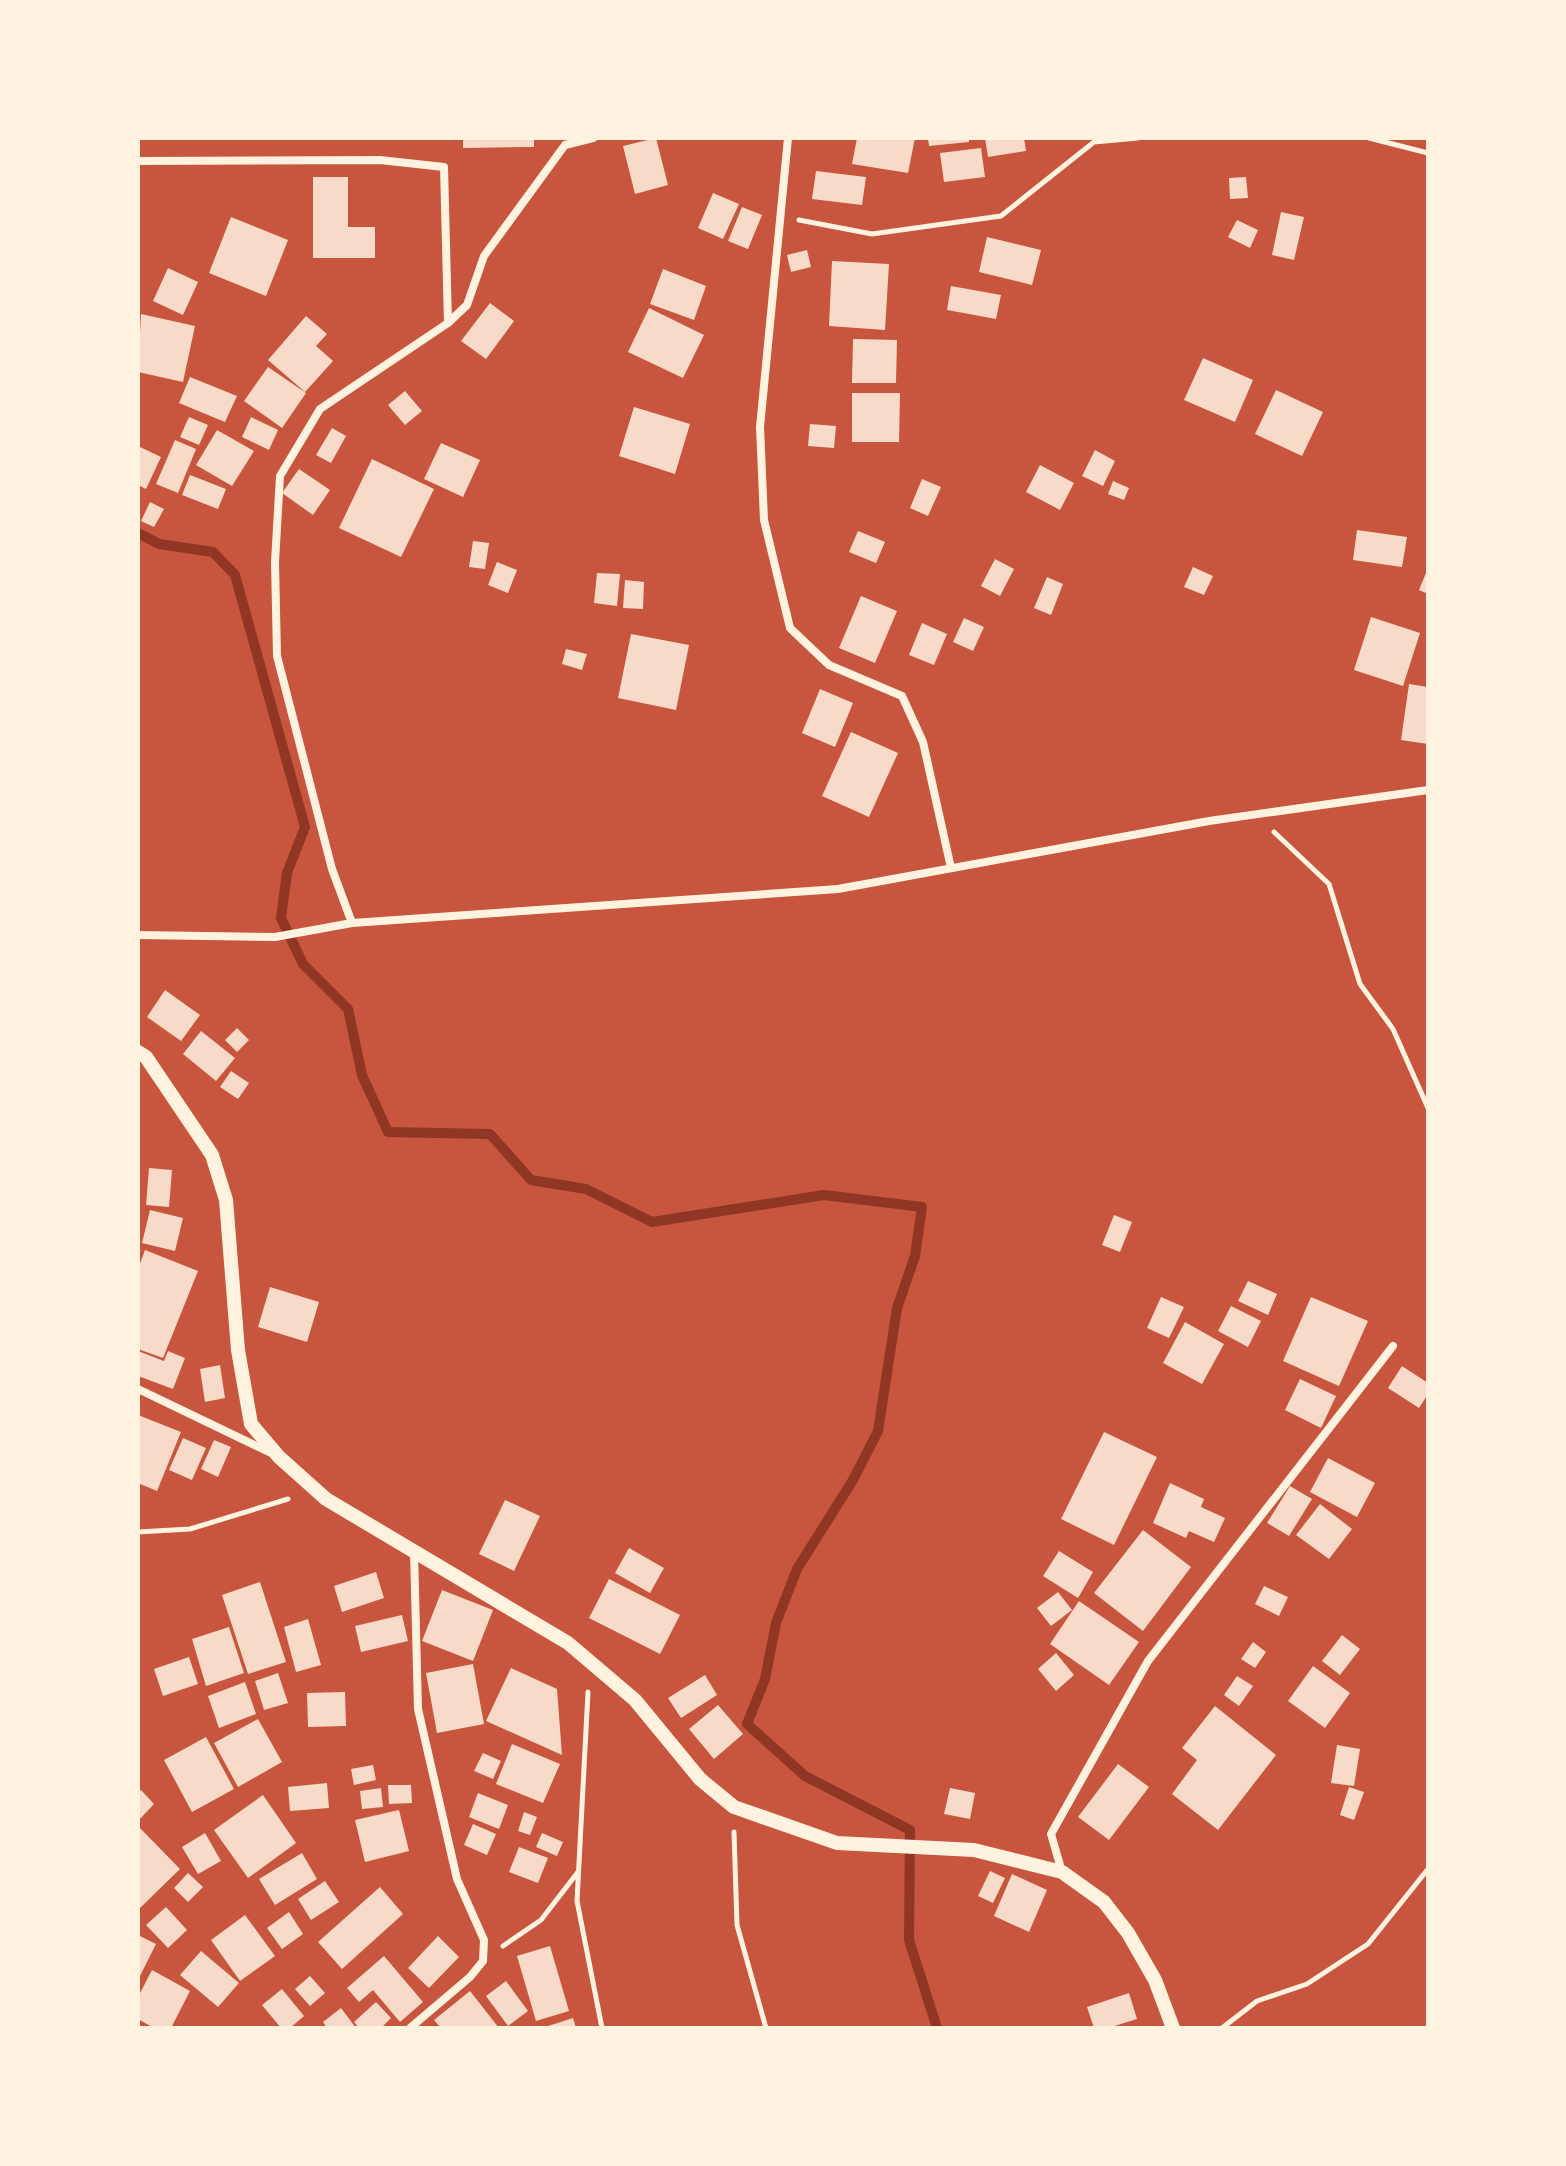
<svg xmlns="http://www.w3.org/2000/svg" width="1566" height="2166" font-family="Quicksand,sans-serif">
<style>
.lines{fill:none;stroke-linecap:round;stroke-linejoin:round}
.stream{stroke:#8f3625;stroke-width:10}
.building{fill:#f7dbc8}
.path{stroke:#fff3e0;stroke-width:5}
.minor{stroke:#fff3e0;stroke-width:8}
.tertiary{stroke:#fff3e0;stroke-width:14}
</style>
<rect width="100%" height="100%" fill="#c8553d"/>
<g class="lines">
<!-- stream -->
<path class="stream" d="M 138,533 L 159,544 L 213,552 L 235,575 L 305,827 L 287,873 L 281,918 L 303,964 L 348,1009 L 362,1075 L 388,1132 L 490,1134 L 531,1180 L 586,1189 L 652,1222 L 824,1195 L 922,1207 L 915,1256 L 897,1308 L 878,1431 L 853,1480 L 797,1569 L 776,1623 L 765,1679 L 747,1724 L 805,1776 L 910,1830 L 909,1940 L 937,2028"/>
</g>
<!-- building -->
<path class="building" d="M 463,138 L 534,138 L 534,147 L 463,148 Z
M 656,138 L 668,185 L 635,194 L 623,146 Z
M 857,138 L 915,138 L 908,173 L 852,164 Z
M 928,138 L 969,138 L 969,142 L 929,146 Z
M 985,138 L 1024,138 L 1026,151 L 988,157 Z
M 981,148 L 985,177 L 944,182 L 940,153 Z
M 816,171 L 866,177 L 862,205 L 812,199 Z
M 313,177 L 348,177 L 348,227 L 375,227 L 375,258 L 313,258 Z
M 1246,177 L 1248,198 L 1230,199 L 1229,178 Z
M 713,193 L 739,204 L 723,239 L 698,228 Z
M 742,207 L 762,215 L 748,249 L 728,241 Z
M 1281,212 L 1304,217 L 1294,260 L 1272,255 Z
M 231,217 L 288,240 L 266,296 L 209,273 Z
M 1237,220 L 1258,230 L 1250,248 L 1228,237 Z
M 987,237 L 1041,250 L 1032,285 L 979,272 Z
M 807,250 L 811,267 L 791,272 L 787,255 Z
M 832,261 L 889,264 L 885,330 L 829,326 Z
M 168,268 L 198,282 L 183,315 L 153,301 Z
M 663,269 L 706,286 L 694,320 L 650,304 Z
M 951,286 L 1001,295 L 996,319 L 947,310 Z
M 490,303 L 514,321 L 486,359 L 461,341 Z
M 649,308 L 704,335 L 683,378 L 628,352 Z
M 141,314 L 195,326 L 183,382 L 138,372 Z
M 306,316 L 327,334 L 316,346 L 333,361 L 305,392 L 268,360 Z
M 853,339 L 897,340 L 896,383 L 852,383 Z
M 1203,358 L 1253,380 L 1235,422 L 1184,400 Z
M 268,367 L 306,393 L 282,428 L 244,401 Z
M 190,377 L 237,396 L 225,422 L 179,403 Z
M 1276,390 L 1323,412 L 1302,456 L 1255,434 Z
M 405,391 L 422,411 L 405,425 L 388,405 Z
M 852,393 L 900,393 L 899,442 L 852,442 Z
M 634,407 L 690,424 L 675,474 L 619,456 Z
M 189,417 L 208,425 L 199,445 L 180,437 Z
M 251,417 L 278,430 L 269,450 L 242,437 Z
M 810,424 L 836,426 L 834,448 L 808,446 Z
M 332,428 L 346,436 L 331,463 L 316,455 Z
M 217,430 L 254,451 L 232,486 L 196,465 Z
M 175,440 L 196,449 L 178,493 L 156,484 Z
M 441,443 L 480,460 L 463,497 L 424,479 Z
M 140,447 L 161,457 L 146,489 L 138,485 Z
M 1095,450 L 1115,461 L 1103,486 L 1082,476 Z
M 372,459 L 434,489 L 401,557 L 339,528 Z
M 1040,465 L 1074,483 L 1060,510 L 1026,492 Z
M 299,469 L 330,490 L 313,515 L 282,493 Z
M 190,475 L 226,489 L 218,509 L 182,495 Z
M 922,479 L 941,487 L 928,516 L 910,508 Z
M 1113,481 L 1129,488 L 1124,500 L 1108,494 Z
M 150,502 L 164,509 L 154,527 L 141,521 Z
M 1357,530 L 1407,537 L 1402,567 L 1353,560 Z
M 858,531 L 885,542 L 876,563 L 849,552 Z
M 473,541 L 489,543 L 485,569 L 469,567 Z
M 995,559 L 1014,569 L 1000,596 L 981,586 Z
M 497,562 L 517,570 L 508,593 L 488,585 Z
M 1193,567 L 1213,576 L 1204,595 L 1184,587 Z
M 1428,568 L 1428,594 L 1419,590 Z
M 597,573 L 620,574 L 617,606 L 594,603 Z
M 1047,577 L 1063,584 L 1051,615 L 1034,608 Z
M 625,580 L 644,582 L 643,609 L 623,608 Z
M 861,596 L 897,611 L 875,663 L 839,648 Z
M 1371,617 L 1420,633 L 1403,686 L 1354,670 Z
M 964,618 L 984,627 L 973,651 L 953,642 Z
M 922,623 L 947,634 L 934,665 L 909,655 Z
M 631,634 L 689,645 L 676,710 L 618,698 Z
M 566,649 L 587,654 L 582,670 L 562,664 Z
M 1409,684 L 1428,687 L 1428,744 L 1401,740 Z
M 820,689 L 853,703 L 835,747 L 802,733 Z
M 851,732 L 898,753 L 869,817 L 822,796 Z
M 165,990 L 200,1015 L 181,1041 L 147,1017 Z
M 237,1028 L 249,1040 L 237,1052 L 225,1040 Z
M 201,1031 L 235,1058 L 216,1081 L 183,1054 Z
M 231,1071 L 249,1083 L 238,1099 L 220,1087 Z
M 149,1168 L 172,1170 L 169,1207 L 146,1205 Z
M 150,1210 L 183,1218 L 175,1251 L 142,1243 Z
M 1114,1215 L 1132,1222 L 1120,1252 L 1102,1245 Z
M 145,1250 L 198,1271 L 163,1358 L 138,1349 L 138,1269 Z
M 1248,1281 L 1277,1294 L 1268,1315 L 1238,1301 Z
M 270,1287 L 319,1302 L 307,1342 L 258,1327 Z
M 1161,1297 L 1184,1307 L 1169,1338 L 1147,1328 Z
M 1311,1297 L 1368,1321 L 1339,1386 L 1283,1361 Z
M 1231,1306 L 1261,1321 L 1248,1347 L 1218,1331 Z
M 1185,1322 L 1224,1344 L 1202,1384 L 1163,1363 Z
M 138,1351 L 164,1361 L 168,1351 L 185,1358 L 173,1389 L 138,1376 Z
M 220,1365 L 225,1398 L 205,1402 L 200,1369 Z
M 1402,1366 L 1428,1383 L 1428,1394 L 1419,1408 L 1388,1388 Z
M 1300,1379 L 1336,1396 L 1321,1428 L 1285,1410 Z
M 138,1415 L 181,1432 L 157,1491 L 138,1483 Z
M 1104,1432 L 1157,1457 L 1114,1545 L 1061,1519 Z
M 183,1438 L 206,1448 L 192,1480 L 169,1470 Z
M 214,1440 L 231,1447 L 218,1477 L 201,1469 Z
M 1328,1458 L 1375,1483 L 1357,1517 L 1310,1492 Z
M 1170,1483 L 1204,1499 L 1201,1507 L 1225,1518 L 1214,1542 L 1189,1531 L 1186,1538 L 1153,1523 Z
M 1290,1486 L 1312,1499 L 1289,1536 L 1267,1523 Z
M 505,1500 L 540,1516 L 514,1571 L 479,1554 Z
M 1320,1504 L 1352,1529 L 1329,1559 L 1296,1535 Z
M 1143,1530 L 1191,1567 L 1143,1631 L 1094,1593 Z
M 629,1548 L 664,1568 L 650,1593 L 615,1573 Z
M 1059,1551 L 1093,1572 L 1078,1598 L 1043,1576 Z
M 376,1572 L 384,1598 L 342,1612 L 334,1586 Z
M 609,1579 L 680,1615 L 660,1654 L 589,1618 Z
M 260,1582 L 286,1662 L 248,1674 L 222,1595 Z
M 1264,1586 L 1288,1597 L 1279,1616 L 1255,1604 Z
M 442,1590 L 493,1610 L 473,1661 L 422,1641 Z
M 1058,1592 L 1072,1610 L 1051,1626 L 1037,1608 Z
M 1079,1601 L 1139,1642 L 1109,1685 L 1050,1644 Z
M 402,1615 L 408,1641 L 361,1652 L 355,1626 Z
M 308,1619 L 321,1665 L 296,1672 L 284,1627 Z
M 229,1627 L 244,1673 L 206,1686 L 192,1639 Z
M 1342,1635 L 1360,1649 L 1340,1675 L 1322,1661 Z
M 1253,1642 L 1266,1652 L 1255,1668 L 1241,1659 Z
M 1056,1653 L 1074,1675 L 1056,1691 L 1038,1669 Z
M 189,1657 L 198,1684 L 163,1696 L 154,1669 Z
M 473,1664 L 484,1724 L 437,1733 L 426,1673 Z
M 1313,1666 L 1350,1693 L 1325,1728 L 1288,1701 Z
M 511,1668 L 557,1689 L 562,1755 L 486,1721 Z
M 278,1673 L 288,1703 L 264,1710 L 255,1681 Z
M 705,1675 L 717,1695 L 681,1718 L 668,1698 Z
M 1237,1676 L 1253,1686 L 1239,1706 L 1224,1695 Z
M 245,1682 L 256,1714 L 219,1728 L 208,1696 Z
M 345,1692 L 346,1726 L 308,1727 L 307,1693 Z
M 718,1705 L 743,1734 L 714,1759 L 689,1729 Z
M 1215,1706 L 1276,1755 L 1218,1830 L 1172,1794 L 1197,1760 L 1182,1748 Z
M 258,1719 L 282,1762 L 238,1787 L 214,1743 Z
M 206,1737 L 234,1789 L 192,1812 L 164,1760 Z
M 512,1744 L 560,1764 L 543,1803 L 496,1784 Z
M 1337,1745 L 1360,1749 L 1354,1786 L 1331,1783 Z
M 483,1753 L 501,1761 L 493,1779 L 474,1771 Z
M 1118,1764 L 1149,1787 L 1109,1840 L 1078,1817 Z
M 373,1765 L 376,1780 L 354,1785 L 351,1769 Z
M 327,1783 L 329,1808 L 290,1811 L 288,1787 Z
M 388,1785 L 411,1785 L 412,1803 L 389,1804 Z
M 1349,1787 L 1364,1792 L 1354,1820 L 1340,1815 Z
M 381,1788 L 383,1807 L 362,1809 L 360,1791 Z
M 950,1788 L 975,1793 L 970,1819 L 944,1814 Z
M 141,1790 L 154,1804 L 138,1821 L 138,1793 Z
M 478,1793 L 508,1805 L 499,1829 L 469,1817 Z
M 263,1795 L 296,1843 L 248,1878 L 214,1830 Z
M 399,1810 L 409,1851 L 365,1862 L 355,1820 Z
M 524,1812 L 537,1817 L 530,1835 L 518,1831 Z
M 473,1824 L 496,1834 L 487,1855 L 464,1845 Z
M 138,1826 L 180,1869 L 138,1910 Z
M 205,1833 L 221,1861 L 198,1874 L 182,1847 Z
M 542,1833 L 563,1842 L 557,1856 L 536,1847 Z
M 519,1847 L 548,1858 L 538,1883 L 509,1872 Z
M 302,1853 L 317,1879 L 275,1905 L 259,1879 Z
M 990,1871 L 1005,1878 L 993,1903 L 978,1896 Z
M 188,1873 L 203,1887 L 188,1902 L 174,1888 Z
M 1012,1874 L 1047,1890 L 1029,1932 L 994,1916 Z
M 325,1881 L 339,1902 L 311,1920 L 298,1899 Z
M 380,1887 L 403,1914 L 342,1969 L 318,1942 Z
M 166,1907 L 187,1930 L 168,1948 L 146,1925 Z
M 289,1912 L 303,1934 L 282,1949 L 267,1928 Z
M 245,1915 L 275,1956 L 240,1981 L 211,1940 Z
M 138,1935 L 156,1944 L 138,1980 Z
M 438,1936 L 459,1957 L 429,1988 L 408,1968 Z
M 550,1946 L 569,2011 L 536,2021 L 517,1956 Z
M 201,1951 L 239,1983 L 218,2007 L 180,1975 Z
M 384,1956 L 423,2002 L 400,2022 L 373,1990 L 359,2002 L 347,1988 Z
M 152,1970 L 190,1991 L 171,2028 L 154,2028 L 138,2019 L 138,1997 Z
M 310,1976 L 325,1993 L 310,2006 L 295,1989 Z
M 506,1981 L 528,2011 L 508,2026 L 486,1996 Z
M 282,1989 L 304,2016 L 290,2028 L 281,2028 L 262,2005 Z
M 470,1991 L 499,2028 L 441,2028 L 434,2020 Z
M 1129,1993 L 1137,2019 L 1108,2028 L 1094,2028 L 1087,2007 Z
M 376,2002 L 391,2018 L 381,2028 L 359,2028 L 354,2022 Z
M 341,2008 L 356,2028 L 327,2028 L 323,2022 Z
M 573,2018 L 576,2028 L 545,2028 L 545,2027 Z"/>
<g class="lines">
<!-- path -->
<path class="path" d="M 1369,138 L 1428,153
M 799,220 L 872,234 L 1001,216 L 1094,142 L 1138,138
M 1274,832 L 1329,884 L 1360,984 L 1393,1029 L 1428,1108
M 138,1532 L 190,1529 L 288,1499
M 588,1692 L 577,1901 L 602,2028
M 734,1832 L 737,1925 L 766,2028
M 503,1946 L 541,1920 L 578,1872
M 1222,2028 L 1257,2001 L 1307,1984 L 1368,1944 L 1428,1869"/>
<!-- minor -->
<path class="minor" d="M 788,138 L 760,427 L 764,520 L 790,628 L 829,665 L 902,696 L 923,742 L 951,868
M 138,161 L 380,160 L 444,167 L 448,323
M 352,923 L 332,869 L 277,656 L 275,562 L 280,476 L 320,409 L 448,323 L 467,305 L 484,256 L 565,145 L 593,138
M 138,935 L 275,937 L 352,923 L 838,889 L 1209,821 L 1428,790
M 138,1389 L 271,1453
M 1062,1872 L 1051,1834 L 1148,1661 L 1393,1346
M 410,2028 L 470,1977 L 483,1961 L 484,1940 L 457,1879 L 418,1709 L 414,1552"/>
<!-- tertiary -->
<path class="tertiary" d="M 138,1052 L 146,1057 L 212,1155 L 226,1200 L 238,1350 L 251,1424 L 279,1457 L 326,1499 L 568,1643 L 635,1700 L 700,1779 L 734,1807 L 837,1843 L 974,1850 L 1062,1872 L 1104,1902 L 1128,1933 L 1155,1980 L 1173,2028"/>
</g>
<!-- border -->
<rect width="1566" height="2166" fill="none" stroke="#fff3e0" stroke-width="280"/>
</svg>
